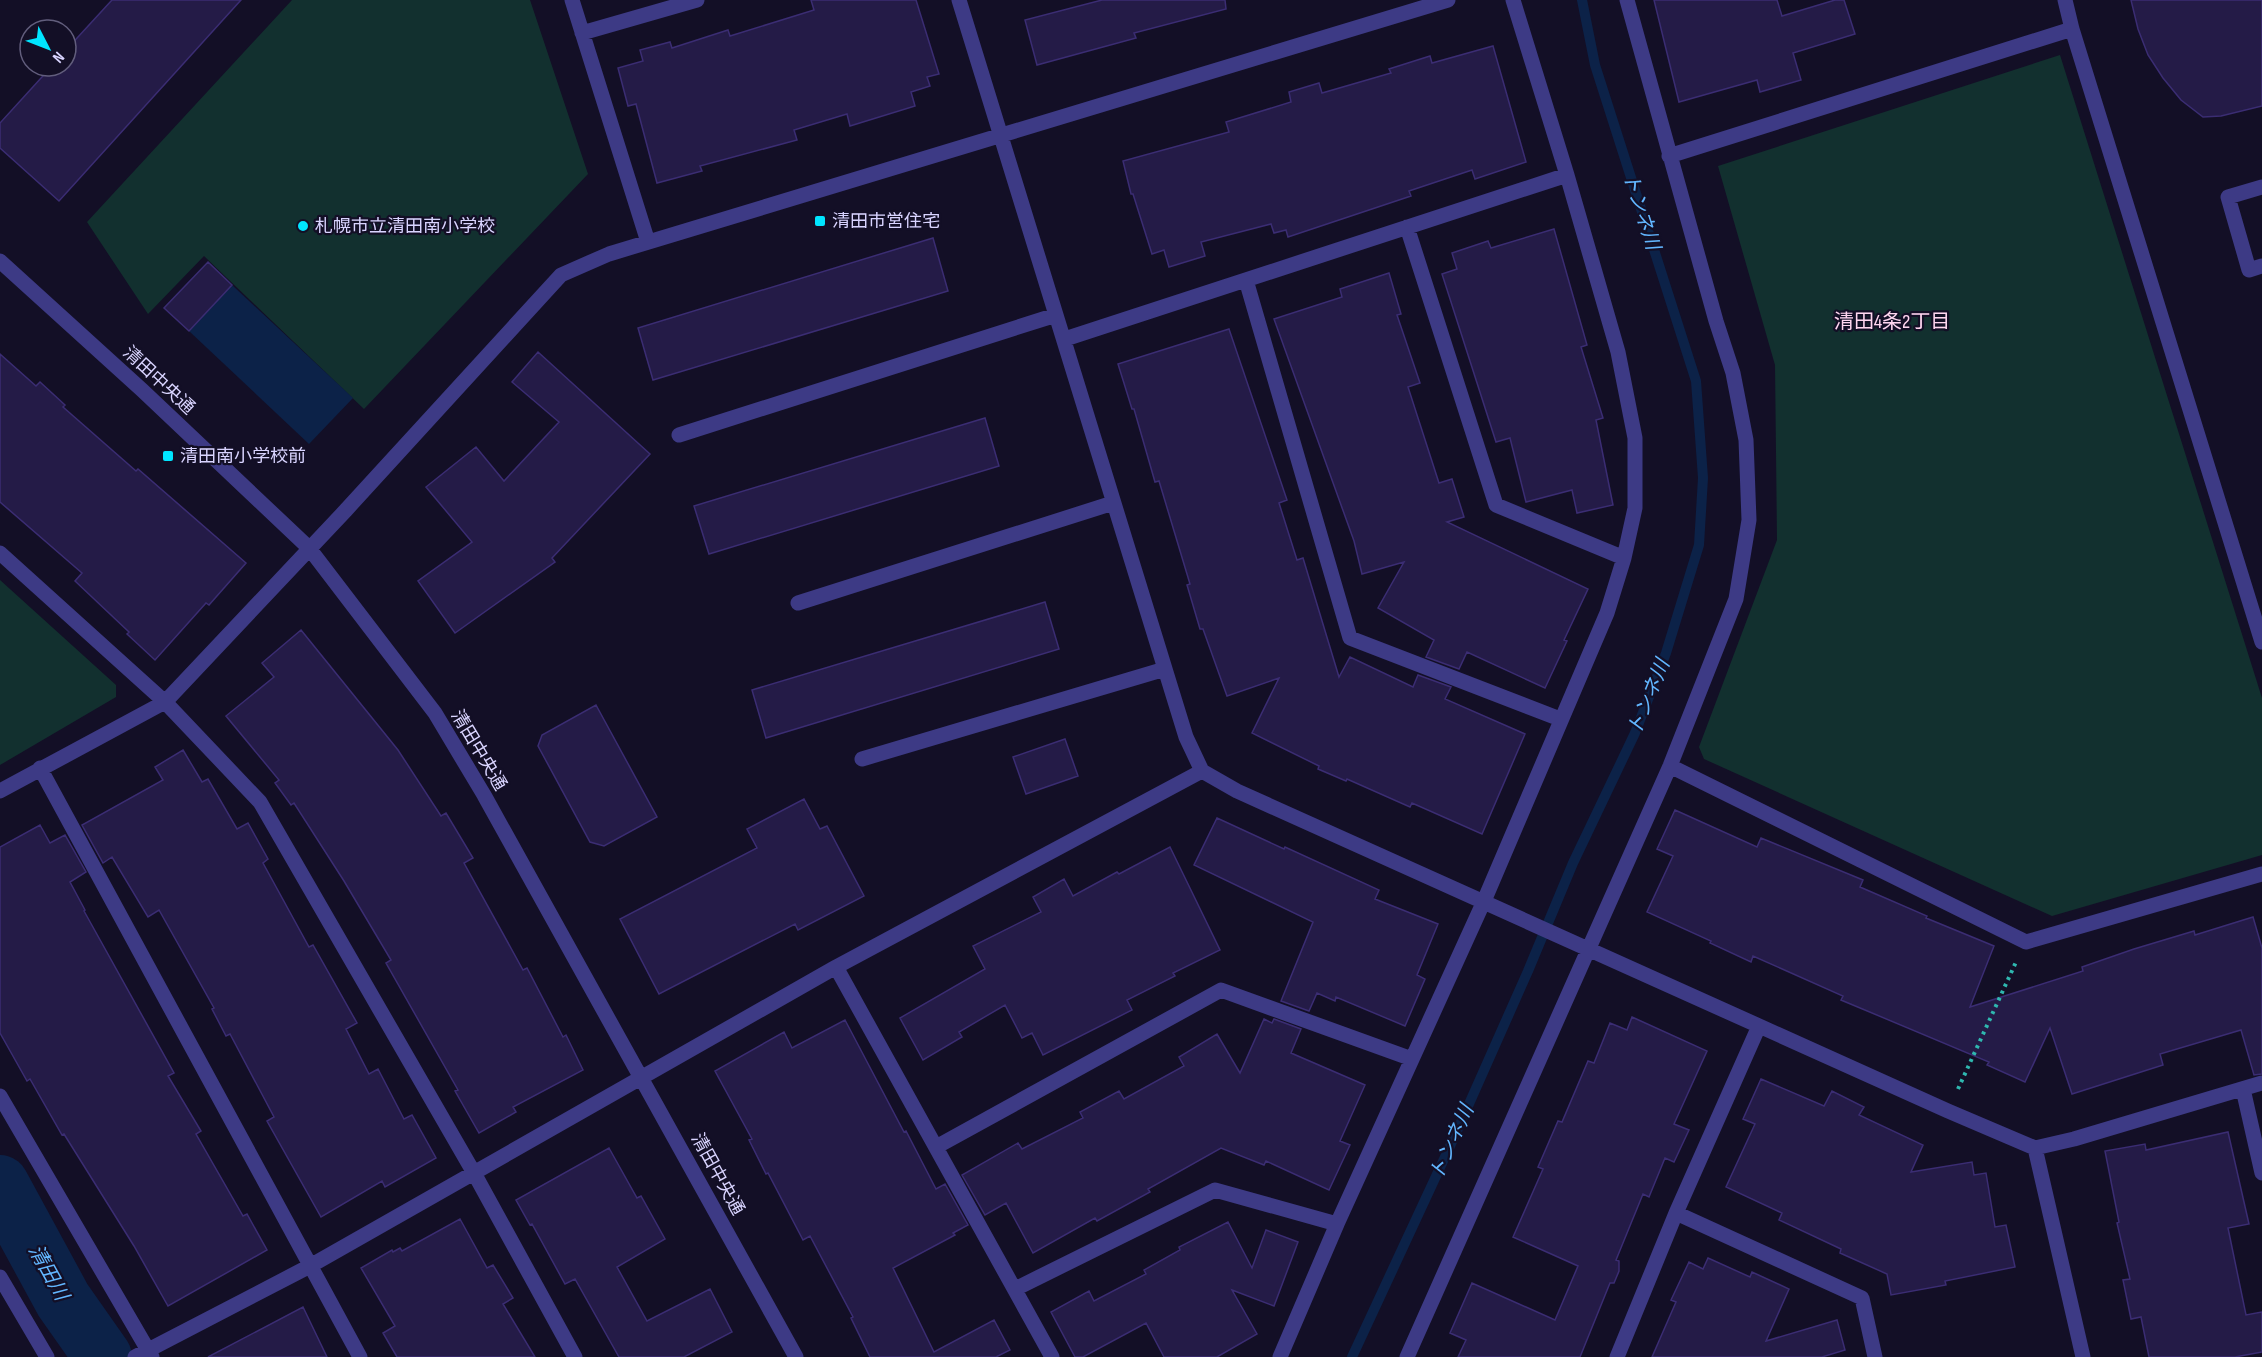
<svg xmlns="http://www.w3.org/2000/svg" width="2262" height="1357" font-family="'Sofia Sans Condensed','Noto Sans JP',sans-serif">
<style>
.green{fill:#12302f}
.water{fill:#0c2248}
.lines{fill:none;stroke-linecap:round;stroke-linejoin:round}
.stream{stroke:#0c2248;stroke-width:10}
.river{stroke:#0c2248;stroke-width:58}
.building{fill:#241b47;stroke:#3b2d73;stroke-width:1.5}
.path{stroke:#2fb8b0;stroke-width:4;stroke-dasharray:3 4.5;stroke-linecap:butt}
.minor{stroke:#3d3a85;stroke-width:15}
.poi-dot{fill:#00e5ff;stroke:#130f26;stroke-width:2}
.labels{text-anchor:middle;stroke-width:4.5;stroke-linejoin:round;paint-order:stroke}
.poi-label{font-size:18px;fill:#d9d4ff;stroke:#130f26;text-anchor:start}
.street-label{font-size:18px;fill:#d9d4ff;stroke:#130f26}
.water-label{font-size:20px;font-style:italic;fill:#62b6ff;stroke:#130f26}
.neighbourhood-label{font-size:20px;fill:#ffd6f0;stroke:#130f26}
</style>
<rect width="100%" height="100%" fill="#130f26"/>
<!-- green -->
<path class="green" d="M 292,0 L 530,0 L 588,174 L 364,409 L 204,256 L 148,314 L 87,222 Z
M 2060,55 L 2262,698 L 2262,855 L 2052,916 L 1704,759 L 1699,747 L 1777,540 L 1775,365 L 1718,166 Z
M 0,580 L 116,685 L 116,697 L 0,765 Z"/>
<!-- water -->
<path class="water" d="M 232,285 L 353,398 L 309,444 L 189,331 Z"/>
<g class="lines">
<!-- stream -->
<path class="stream" d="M 1352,1357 L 1457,1131 L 1528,971 L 1573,863 L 1635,733 L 1666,653 L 1699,545 L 1703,478 L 1696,381 L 1595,65 L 1582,0"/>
<!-- river -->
<path class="river" d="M 0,1184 L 63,1300 L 103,1357"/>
</g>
<!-- building -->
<path class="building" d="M 112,0 L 241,0 L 59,201 L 0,148 L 0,123 L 52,66 L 66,66 L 66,50 Z
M 811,0 L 916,0 L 939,74 L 927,77 L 930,86 L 911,92 L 915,106 L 850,126 L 847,114 L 794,130 L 797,140 L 700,166 L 702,171 L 657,183 L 636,104 L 628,106 L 618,68 L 643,61 L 640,50 L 670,42 L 672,48 L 728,30 L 730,36 L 814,10 Z
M 1102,0 L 1225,0 L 1226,9 L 1134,33 L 1136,38 L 1037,65 L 1025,20 Z
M 1654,0 L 1777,0 L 1782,16 L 1835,0 L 1844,0 L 1855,34 L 1793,53 L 1801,80 L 1760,92 L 1757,80 L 1679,102 Z
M 2131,0 L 2262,0 L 2262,106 L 2221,116 L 2203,117 L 2181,100 L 2163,78 L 2148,55 L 2138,29 Z
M 1493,46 L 1526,162 L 1475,179 L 1472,170 L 1409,191 L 1411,196 L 1288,237 L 1286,230 L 1274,233 L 1271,224 L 1201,242 L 1205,256 L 1169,267 L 1164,250 L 1152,254 L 1133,194 L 1131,194 L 1123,161 L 1229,132 L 1226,122 L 1291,102 L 1289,92 L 1319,83 L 1322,93 L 1391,73 L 1389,69 L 1430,56 L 1432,63 Z
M 1554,229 L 1587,345 L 1581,347 L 1603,418 L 1596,420 L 1613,505 L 1577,513 L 1572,490 L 1526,502 L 1510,438 L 1496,442 L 1442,274 L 1457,269 L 1452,253 L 1488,241 L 1491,248 Z
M 933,238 L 948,291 L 653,380 L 638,328 Z
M 208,262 L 232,285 L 189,331 L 164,308 Z
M 1389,273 L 1401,314 L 1397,315 L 1420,383 L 1408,387 L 1439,483 L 1452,479 L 1464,517 L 1447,522 L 1588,589 L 1564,640 L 1567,641 L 1545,688 L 1467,652 L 1459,669 L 1426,657 L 1434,640 L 1378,608 L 1404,562 L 1362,574 L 1354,541 L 1274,319 L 1342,297 L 1340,289 Z
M 1229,329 L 1287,500 L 1279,503 L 1297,560 L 1303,558 L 1339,677 L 1350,657 L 1413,687 L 1418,675 L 1451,687 L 1445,699 L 1525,734 L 1482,834 L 1412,803 L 1410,807 L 1347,779 L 1346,781 L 1318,769 L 1319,766 L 1252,733 L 1279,678 L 1227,696 L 1203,629 L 1200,629 L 1187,585 L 1190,584 L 1159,481 L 1155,482 L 1134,409 L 1132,409 L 1118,364 Z
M 538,352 L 650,454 L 552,558 L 555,562 L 455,633 L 418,581 L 472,542 L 426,487 L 476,447 L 504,481 L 559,422 L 512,382 Z
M 0,354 L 36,386 L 40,382 L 65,405 L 63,407 L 136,471 L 138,469 L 246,563 L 209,605 L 206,603 L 155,660 L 127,634 L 129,632 L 75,581 L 82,573 L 0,502 Z
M 985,418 L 999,466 L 709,554 L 694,506 Z
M 1045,602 L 1059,649 L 766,738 L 752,690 Z
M 301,630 L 398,750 L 441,816 L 446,813 L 473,858 L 464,863 L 523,970 L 527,968 L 563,1037 L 566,1035 L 583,1070 L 513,1107 L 516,1112 L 479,1133 L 455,1091 L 458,1090 L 386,963 L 391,960 L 344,881 L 294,803 L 291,805 L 275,783 L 279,780 L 226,716 L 274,677 L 262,663 Z
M 596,705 L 657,817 L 604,846 L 590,842 L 538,746 L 542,735 Z
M 1065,739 L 1078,776 L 1026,794 L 1013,757 Z
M 183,750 L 202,782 L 208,779 L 237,829 L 248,823 L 268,859 L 263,863 L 309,947 L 313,945 L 357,1023 L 346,1029 L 369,1074 L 378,1069 L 404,1119 L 412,1115 L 436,1158 L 385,1187 L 382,1181 L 321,1217 L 267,1121 L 274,1117 L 230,1034 L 226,1036 L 212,1009 L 214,1008 L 159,910 L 148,917 L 112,857 L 103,863 L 82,825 L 163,780 L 155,767 Z
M 804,799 L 820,829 L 827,826 L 864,896 L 798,930 L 795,924 L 659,994 L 620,919 L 757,848 L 747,829 Z
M 1675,810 L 1757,847 L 1761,838 L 1863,880 L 1860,887 L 1927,916 L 1926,918 L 1994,946 L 1970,1007 L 2083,971 L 2082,967 L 2134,949 L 2194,931 L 2195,935 L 2253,917 L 2262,948 L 2262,1074 L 2254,1075 L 2241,1030 L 2160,1054 L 2163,1065 L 2072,1094 L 2050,1028 L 2025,1082 L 1987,1065 L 1989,1062 L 1841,1000 L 1843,996 L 1753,956 L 1751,962 L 1710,943 L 1711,941 L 1647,912 L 1673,856 L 1657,849 Z
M 1217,818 L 1284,849 L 1285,847 L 1379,890 L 1375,899 L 1438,924 L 1417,975 L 1425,979 L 1405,1026 L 1336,997 L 1335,1001 L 1317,993 L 1309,1011 L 1281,1001 L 1313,922 L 1194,865 Z
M 40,825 L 50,843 L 65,835 L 86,872 L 70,882 L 85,910 L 84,911 L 174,1073 L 168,1076 L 201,1131 L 196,1134 L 243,1216 L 247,1214 L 267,1250 L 168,1306 L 134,1246 L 64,1134 L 62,1135 L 30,1079 L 27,1081 L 0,1033 L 0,847 Z
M 1170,847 L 1220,950 L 1173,973 L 1175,976 L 1127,1000 L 1132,1010 L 1043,1055 L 1032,1033 L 1022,1038 L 1005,1005 L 959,1032 L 962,1037 L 923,1060 L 900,1018 L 985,969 L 973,946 L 1041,912 L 1033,897 L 1064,879 L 1073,896 L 1117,872 L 1119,874 Z
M 1632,1017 L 1707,1051 L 1674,1124 L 1689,1130 L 1674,1162 L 1665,1158 L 1649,1197 L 1643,1194 L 1616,1260 L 1619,1261 L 1619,1271 L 1614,1283 L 1610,1283 L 1580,1357 L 1458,1357 L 1466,1340 L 1450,1333 L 1472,1283 L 1555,1320 L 1578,1266 L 1513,1237 L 1543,1169 L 1538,1167 L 1558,1121 L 1562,1122 L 1588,1061 L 1594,1063 L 1610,1023 L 1627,1030 Z
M 1264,1019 L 1272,1023 L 1274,1019 L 1301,1029 L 1291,1053 L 1365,1085 L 1340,1141 L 1350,1145 L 1329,1190 L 1266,1161 L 1264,1165 L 1221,1148 L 1148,1189 L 1150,1192 L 1097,1221 L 1095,1218 L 1033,1253 L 1006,1203 L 985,1215 L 962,1175 L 1018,1143 L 1022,1149 L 1083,1118 L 1080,1112 L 1119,1091 L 1124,1099 L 1184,1066 L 1179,1057 L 1217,1034 L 1240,1073 Z
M 845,1020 L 904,1132 L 906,1131 L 936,1189 L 945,1184 L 968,1225 L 953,1233 L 955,1235 L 893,1268 L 934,1352 L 994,1320 L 1010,1350 L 996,1357 L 870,1357 L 851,1318 L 853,1317 L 810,1236 L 803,1240 L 768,1173 L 766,1174 L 749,1140 L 752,1139 L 715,1071 L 784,1032 L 792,1048 Z
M 1761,1079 L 1824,1106 L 1832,1091 L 1864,1107 L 1859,1115 L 1923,1145 L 1911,1172 L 1972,1162 L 1974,1175 L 1986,1173 L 1995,1227 L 2006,1225 L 2015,1267 L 1945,1281 L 1946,1285 L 1891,1295 L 1887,1274 L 1840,1253 L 1841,1249 L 1779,1220 L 1782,1213 L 1726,1187 L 1755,1124 L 1743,1119 Z
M 2228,1132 L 2249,1224 L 2228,1228 L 2246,1315 L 2262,1312 L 2262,1352 L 2235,1357 L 2149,1357 L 2141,1317 L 2131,1319 L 2123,1280 L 2130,1279 L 2117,1223 L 2119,1222 L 2105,1151 L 2145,1144 L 2146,1150 Z
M 609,1148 L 637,1198 L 641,1196 L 665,1239 L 617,1267 L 647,1321 L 710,1289 L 732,1332 L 684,1357 L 619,1357 L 575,1279 L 565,1284 L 532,1224 L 530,1225 L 516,1200 Z
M 460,1219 L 487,1268 L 493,1265 L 513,1298 L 503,1304 L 535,1357 L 397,1357 L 383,1333 L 395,1326 L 361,1268 L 392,1250 L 393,1252 L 400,1248 L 402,1251 Z
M 1228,1222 L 1252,1268 L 1266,1230 L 1298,1242 L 1274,1306 L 1232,1290 L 1257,1334 L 1217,1357 L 1164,1357 L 1146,1323 L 1083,1357 L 1075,1357 L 1051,1312 L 1089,1291 L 1094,1301 L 1146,1274 L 1144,1270 L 1180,1250 L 1179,1247 Z
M 1708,1258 L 1750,1277 L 1752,1272 L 1789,1289 L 1766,1341 L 1837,1320 L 1845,1350 L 1822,1357 L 1652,1357 L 1676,1302 L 1671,1300 L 1689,1262 L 1703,1269 Z
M 303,1307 L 327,1357 L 208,1357 Z"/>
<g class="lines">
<!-- path -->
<path class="path" d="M 1958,1089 L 2016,962"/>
<!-- minor -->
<path class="minor" d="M 572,0 L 648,242
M 959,0 L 1186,737 L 1202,771 L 1237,791 L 1948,1111 L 2035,1148 L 2074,1139 L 2262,1083
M 2065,0 L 2072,29 L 2262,642
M 582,33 L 697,0
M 1669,156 L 2072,29
M 2262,187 L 2228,197 L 2249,270 L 2262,266
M 1407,227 L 1496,505 L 1624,558
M 0,261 L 142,390 L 309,548 L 435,713 L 484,795 L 796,1357
M 1246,280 L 1350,638 L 1560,719
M 1065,339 L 1567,175
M 679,435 L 1056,315
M 0,553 L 165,702 L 260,802 L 474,1173 L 575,1357
M 798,603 L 1113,503
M 862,759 L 1165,669
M 1670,766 L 2026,942 L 2262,874
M 40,768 L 360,1357
M 0,791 L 165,702 L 346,510 L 561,275 L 609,254 L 1448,0
M 836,967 L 1052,1357
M 2243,1089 L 2262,1173
M 0,1096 L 152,1357
M 936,1147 L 1221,990 L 1412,1059
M 2035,1148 L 2083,1357
M 1676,1213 L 1862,1298 L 1875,1357
M 0,1277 L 47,1357
M 1015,1289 L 1215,1190 L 1337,1224
M 135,1357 L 310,1266 L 836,967 L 1202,771
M 1280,1357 L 1337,1224 L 1484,901 L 1607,613 L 1624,558 L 1635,508 L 1635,438 L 1618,352 L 1567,175 L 1513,0
M 1407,1357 L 1670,766 L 1736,599 L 1749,520 L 1746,440 L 1733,373 L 1716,321 L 1627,0
M 1617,1357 L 1676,1213 L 1759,1026"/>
</g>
<!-- markers -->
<g class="poi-dot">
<rect x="814" y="215" width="12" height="12" rx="3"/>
<circle cx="303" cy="226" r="6"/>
<rect x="162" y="450" width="12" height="12" rx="3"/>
</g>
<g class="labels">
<!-- poi labels -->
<g class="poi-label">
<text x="832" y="227">清田市営住宅</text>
<text x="315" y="232">札幌市立清田南小学校</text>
<text x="180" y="462">清田南小学校前</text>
</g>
<!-- street labels -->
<g class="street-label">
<text transform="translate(159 380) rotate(43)" y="6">清田中央通</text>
<text transform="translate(479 750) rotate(59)" y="6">清田中央通</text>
<text transform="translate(718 1174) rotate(61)" y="6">清田中央通</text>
</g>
<!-- water labels -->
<g class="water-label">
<text transform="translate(1642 211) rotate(72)" y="7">トンネ川</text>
<text transform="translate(1648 697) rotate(-68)" y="7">トンネ川</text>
<text transform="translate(1451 1142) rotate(-66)" y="7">トンネ川</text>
<text transform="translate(49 1272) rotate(61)" y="7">清田川</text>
</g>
<!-- neighbourhood labels -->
<g class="neighbourhood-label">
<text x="1892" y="328">清田4条2丁目</text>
</g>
</g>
<!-- north arrow -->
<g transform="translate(48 48) rotate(132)"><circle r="28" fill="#130f26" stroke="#625e7d" stroke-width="1.5"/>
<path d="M0-4.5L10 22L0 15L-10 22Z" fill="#00e5ff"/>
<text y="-9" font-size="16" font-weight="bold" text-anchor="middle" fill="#d9d4ff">N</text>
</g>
</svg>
